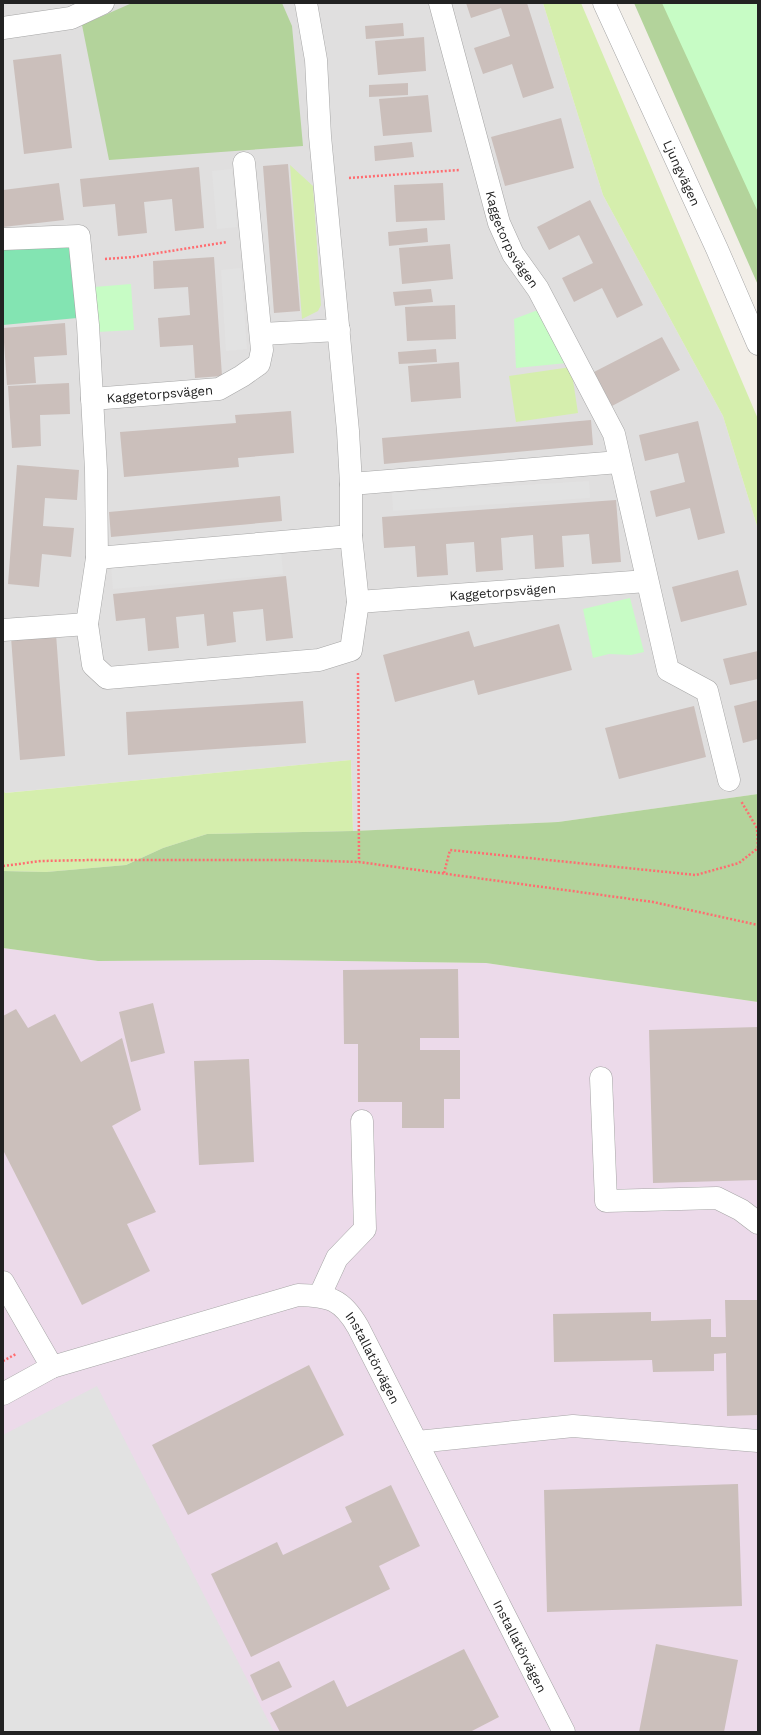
<svg xmlns="http://www.w3.org/2000/svg" width="761" height="1735" font-family="'Work Sans',sans-serif">
<style>
.residential{fill:#e0dfdf}
.industrial{fill:#ecdaea}
.grass{fill:#d5eead}
.forest{fill:#b3d39b}
.park{fill:#c7fcc5}
.pitch{fill:#83e4b2}
.parking{fill:#e2e2e2}
.building{fill:#cbbfbb}
.lines{fill:none;stroke-linecap:round;stroke-linejoin:round}
.minor-casing{stroke:#a6a6a6;stroke-width:23}
.path{stroke:#ff6c70;stroke-width:2.5;stroke-dasharray:2 2;stroke-linecap:butt}
.minor{stroke:#fff;stroke-width:22}
.labels{text-anchor:middle;stroke-width:3.5;stroke-linejoin:round;paint-order:stroke}
.street-label{font-size:13px;fill:#222;stroke:#fff}
</style>
<rect width="100%" height="100%" fill="#f2eee8"/>
<!-- residential -->
<path class="residential" d="M 3,3 L 543,3 L 603,195 L 723,416 L 758,529 L 758,794 L 558,822 L 353,831 L 351,760 L 4,793 L 3,790 Z"/>
<!-- industrial -->
<path class="industrial" d="M 3,948 L 98,961 L 270,960 L 486,963 L 758,1002 L 758,1732 L 3,1732 Z"/>
<!-- grass -->
<path class="grass" d="M 543,3 L 581,3 L 758,419 L 758,529 L 723,416 L 603,195 Z
M 290,165 L 313,186 L 321,305 L 318,311 L 302,319 Z
M 571,367 L 578,413 L 516,422 L 509,376 Z
M 351,760 L 353,831 L 207,834 L 163,848 L 126,865 L 46,872 L 3,871 L 3,790 L 5,793 Z"/>
<!-- forest -->
<path class="forest" d="M 132,3 L 282,3 L 292,26 L 303,146 L 109,160 L 82,25 Z
M 634,3 L 758,3 L 758,285 Z
M 758,794 L 758,1002 L 486,963 L 270,960 L 98,961 L 3,948 L 3,871 L 46,872 L 126,865 L 163,848 L 207,834 L 353,831 L 558,822 Z"/>
<!-- park -->
<path class="park" d="M 662,3 L 758,3 L 758,212 Z
M 131,284 L 134,330 L 97,332 L 94,287 Z
M 538,310 L 567,363 L 516,368 L 514,319 Z
M 630,598 L 644,652 L 631,655 L 609,654 L 593,658 L 583,609 Z"/>
<!-- pitch -->
<path class="pitch" d="M 71,244 L 77,318 L 3,325 L 3,250 Z"/>
<!-- parking -->
<path class="parking" d="M 232,169 L 237,227 L 217,229 L 212,171 Z
M 241,268 L 247,349 L 226,351 L 221,270 Z
M 589,481 L 590,498 L 393,511 L 392,493 Z
M 281,550 L 283,574 L 113,589 L 111,565 Z
M 97,1386 L 274,1732 L 3,1732 L 3,1435 Z"/>
<!-- building -->
<path class="building" d="M 466,3 L 527,3 L 554,88 L 523,98 L 512,64 L 483,74 L 474,48 L 510,36 L 501,8 L 471,18 Z
M 403,23 L 404,36 L 366,39 L 365,26 Z
M 424,37 L 426,71 L 378,75 L 375,41 Z
M 61,54 L 72,148 L 24,154 L 13,60 Z
M 408,83 L 408,95 L 369,97 L 369,85 Z
M 428,95 L 432,132 L 383,136 L 379,99 Z
M 561,118 L 574,168 L 505,186 L 491,137 Z
M 412,142 L 414,157 L 375,161 L 374,146 Z
M 288,164 L 300,311 L 274,313 L 263,166 Z
M 199,167 L 204,228 L 175,231 L 172,199 L 144,202 L 147,233 L 118,236 L 115,204 L 83,207 L 80,179 Z
M 59,183 L 64,220 L 3,227 L 3,190 Z
M 443,183 L 445,220 L 396,222 L 394,185 Z
M 590,200 L 643,305 L 617,318 L 602,288 L 574,302 L 562,278 L 593,263 L 579,235 L 549,250 L 537,227 Z
M 427,228 L 428,242 L 389,246 L 388,232 Z
M 450,244 L 453,279 L 402,284 L 399,248 Z
M 214,257 L 222,376 L 195,378 L 193,345 L 160,347 L 158,318 L 190,315 L 188,287 L 154,289 L 153,261 Z
M 431,289 L 433,302 L 395,306 L 393,292 Z
M 455,305 L 456,339 L 407,341 L 405,307 Z
M 65,323 L 67,355 L 34,357 L 36,383 L 7,385 L 3,328 Z
M 662,337 L 680,370 L 612,406 L 594,372 Z
M 436,349 L 437,362 L 399,364 L 398,352 Z
M 459,362 L 461,398 L 411,402 L 408,366 Z
M 69,383 L 70,414 L 40,415 L 41,446 L 12,448 L 8,386 Z
M 291,411 L 294,453 L 238,458 L 239,467 L 124,477 L 120,432 L 236,423 L 235,415 Z
M 591,420 L 593,445 L 384,464 L 382,438 Z
M 698,421 L 725,533 L 698,540 L 690,508 L 656,517 L 650,491 L 685,482 L 678,453 L 645,461 L 639,435 Z
M 17,465 L 79,470 L 77,500 L 45,498 L 43,526 L 74,528 L 71,557 L 42,554 L 39,587 L 8,584 Z
M 280,496 L 282,521 L 111,537 L 109,512 Z
M 616,500 L 621,562 L 592,564 L 589,534 L 562,536 L 564,567 L 535,569 L 533,535 L 501,538 L 503,570 L 476,572 L 474,542 L 446,544 L 448,575 L 417,577 L 415,546 L 384,548 L 382,517 Z
M 738,570 L 747,605 L 681,622 L 672,587 Z
M 286,576 L 293,638 L 266,641 L 263,609 L 233,612 L 236,642 L 207,646 L 204,614 L 176,617 L 179,648 L 148,651 L 145,618 L 116,621 L 113,594 Z
M 559,624 L 572,670 L 478,695 L 474,680 L 395,702 L 383,655 L 469,631 L 474,647 Z
M 56,634 L 65,756 L 20,760 L 11,637 Z
M 758,651 L 758,679 L 730,685 L 723,659 Z
M 758,700 L 758,739 L 743,743 L 734,706 Z
M 303,701 L 306,743 L 128,755 L 126,712 Z
M 694,706 L 706,757 L 619,779 L 605,728 Z
M 458,969 L 459,1038 L 420,1038 L 420,1050 L 460,1050 L 460,1099 L 444,1099 L 444,1128 L 402,1128 L 402,1102 L 358,1102 L 358,1044 L 344,1044 L 343,970 Z
M 153,1003 L 165,1053 L 131,1062 L 119,1012 Z
M 16,1009 L 28,1028 L 55,1014 L 81,1062 L 122,1038 L 141,1110 L 112,1126 L 156,1212 L 127,1224 L 150,1271 L 82,1305 L 3,1150 L 3,1016 Z
M 758,1027 L 758,1180 L 653,1183 L 649,1030 Z
M 249,1059 L 254,1162 L 199,1165 L 194,1061 Z
M 725,1300 L 758,1300 L 758,1415 L 727,1416 L 726,1353 L 714,1354 L 714,1371 L 653,1372 L 652,1360 L 554,1362 L 553,1314 L 651,1312 L 651,1321 L 711,1319 L 711,1337 L 726,1337 Z
M 309,1365 L 344,1435 L 188,1515 L 152,1445 Z
M 738,1484 L 742,1606 L 547,1612 L 544,1490 Z
M 391,1485 L 420,1546 L 379,1566 L 390,1589 L 251,1657 L 211,1574 L 277,1542 L 283,1555 L 352,1522 L 345,1507 Z
M 656,1644 L 738,1660 L 724,1732 L 639,1732 Z
M 464,1649 L 499,1717 L 470,1732 L 280,1732 L 270,1713 L 334,1680 L 347,1707 Z
M 279,1661 L 292,1687 L 262,1701 L 250,1675 Z"/>
<g class="lines">
<!-- minor casing -->
<g class="minor-casing">
<g id="minor">
<path id="s1" d="M 440,3 L 499,223 L 513,254 L 538,289 L 614,434 L 668,670 L 707,691 L 729,780"/>
<path id="s2" d="M 604,3 L 717,249 L 758,344"/>
<path d="M 3,28 L 71,18 L 103,3"/>
<path d="M 3,239 L 79,236 L 88,325 L 96,470 L 97,558 L 87,624 L 93,665 L 107,678 L 319,660 L 351,650 L 358,602 L 351,536 L 351,484 L 348,431 L 320,136 L 316,60 L 306,3"/>
<path d="M 261,334 L 339,330"/>
<path id="s3" d="M 92,399 L 219,389 L 242,376 L 259,364 L 262,350 L 244,163"/>
<path d="M 351,484 L 619,462"/>
<path d="M 97,558 L 351,536"/>
<path id="s4" d="M 358,602 L 647,581"/>
<path d="M 3,630 L 87,624"/>
<path d="M 601,1078 L 606,1201 L 717,1198 L 741,1210 L 758,1223"/>
<path d="M 3,1282 L 52,1367"/>
<path d="M 320,1295 L 337,1258 L 365,1229 L 362,1121"/>
<path id="s5" d="M 3,1394 L 52,1367 L 298,1295 C 330,1296 342,1299 358,1327 L 564,1732"/>
<path d="M 417,1442 L 573,1426 L 758,1441"/>
</g>
</g>
<!-- path -->
<path class="path" d="M 349,178 L 459,170
M 105,259 L 133,257 L 227,242
M 358,673 L 359,862
M 3,866 L 41,861 L 91,860 L 296,860 L 359,862 L 653,902 L 758,925
M 444,873 L 450,850 L 696,875 L 739,863 L 758,848 L 757,828 L 741,801
M 3,1361 L 16,1354"/>
<!-- minor -->
<use href="#minor" class="minor"/>
</g>
<g class="labels">
<!-- street labels -->
<g class="street-label">
<text dy="5" stroke="none"><textPath href="#s2" startOffset="187">Ljungvägen</textPath></text>
<text dy="5" stroke="none"><textPath href="#s1" startOffset="248">Kaggetorpsvägen</textPath></text>
<text dy="5" stroke="none"><textPath href="#s3" startOffset="68">Kaggetorpsvägen</textPath></text>
<text dy="5" stroke="none"><textPath href="#s4" startOffset="145">Kaggetorpsvägen</textPath></text>
<text dy="5" stroke="none"><textPath href="#s5" startOffset="419">Installatörvägen</textPath></text>
<text dy="5" stroke="none"><textPath href="#s5" startOffset="743">Installatörvägen</textPath></text>
</g>
</g>
<!-- border -->
<rect width="761" height="1735" fill="none" stroke="#222222" stroke-width="8"/>
</svg>
